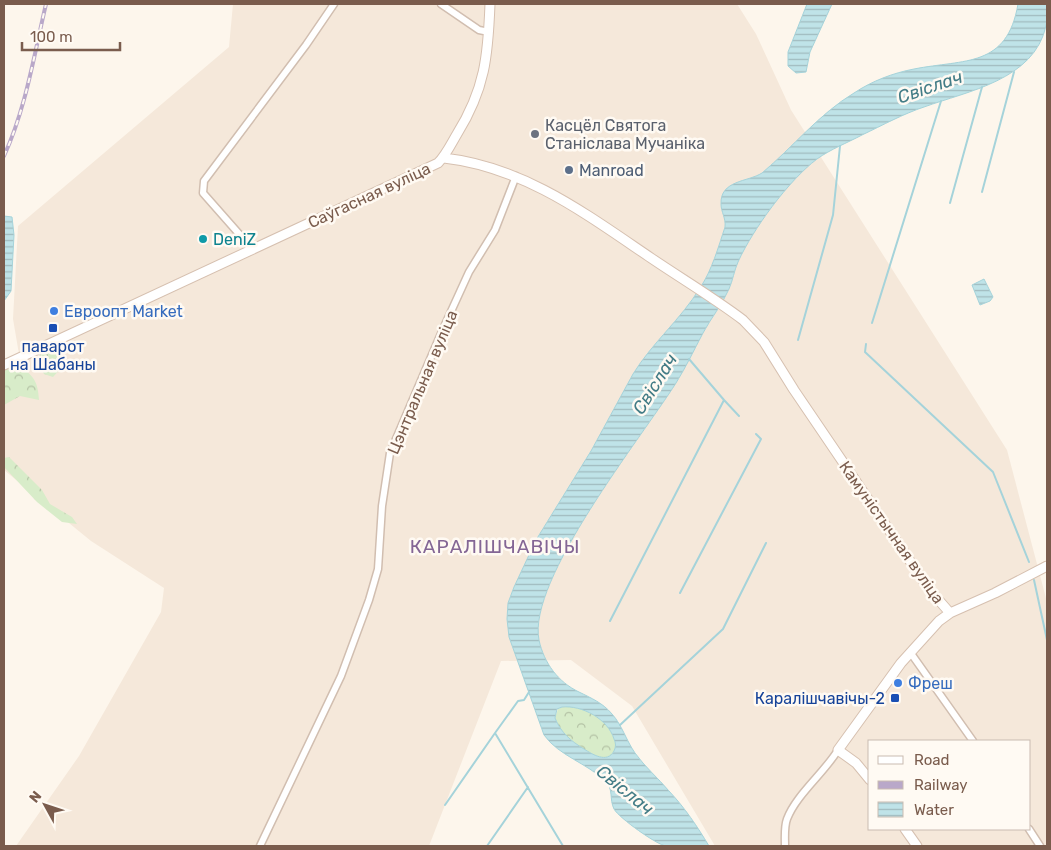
<svg xmlns="http://www.w3.org/2000/svg" width="1051" height="850" font-family="Rubik,sans-serif">
<style>
.residential{fill:#f5e8da;fill-rule:evenodd}
.forest{fill:url(#forest-crowns)}
.water{fill:url(#water-rules);stroke:#a5d3da;fill-rule:evenodd}
.lines{fill:none;stroke-linecap:round;stroke-linejoin:round}
.stream{stroke:#a5d3da;stroke-width:2}
.street-casing{stroke:#d1beb0;stroke-width:9}
.secondary-casing{stroke:#d6c0b0;stroke-width:11}
.street{stroke:#fff;stroke-width:6}
.secondary{stroke:#fff;stroke-width:9}
.rail-casing{stroke:#b9a8c9;stroke-width:4}
.rail{stroke:#fffaf3;stroke-width:2;stroke-dasharray:5.5;stroke-linecap:butt}
.worship-dot{fill:#6b7280;stroke:#fffaf3;stroke-width:2}
.service-dot{fill:#5c6f8a;stroke:#fffaf3;stroke-width:2}
.culture-dot{fill:#0f9aa8;stroke:#fffaf3;stroke-width:2}
.shop-dot{fill:#3f7fe0;stroke:#fffaf3;stroke-width:2}
.transit-dot{fill:#1a4fb4;stroke:#fffaf3;stroke-width:2}
.labels{text-anchor:middle;stroke-width:5;stroke-linejoin:round;paint-order:stroke}
.worship-label{font-size:16px;fill:#5b616d;stroke:#fffaf3;text-anchor:start}
.service-label{font-size:16px;fill:#4e5e75;stroke:#fffaf3;text-anchor:start}
.street-label{font-size:16px;fill:#7a5c4d;stroke:#fffaf3}
.culture-label{font-size:16px;fill:#0d838f;stroke:#fffaf3;text-anchor:start}
.shop-label{font-size:16px;fill:#366cbe;stroke:#fffaf3;text-anchor:start}
.transit-label{font-size:16px;fill:#164399;stroke:#fffaf3}
.water-label{font-size:18px;font-style:italic;fill:#437c86;stroke:#fffaf3}
.quarter-label{font-size:19px;letter-spacing:1px;fill:#846695;stroke:#fffaf3}
</style>
<defs>
<pattern id="forest-crowns" width="20" height="18" patternUnits="userSpaceOnUse" patternTransform="scale(1.25)"><rect width="20" height="18" fill="#d8ecc9"/><path d="M2 6a3 3 0 1 1 6 0M12 15a3 3 0 1 1 6 0" fill="none" stroke="#b4c2a5"/></pattern>
<pattern id="water-rules" width="6" height="5" patternUnits="userSpaceOnUse" patternTransform="scale(1.25)"><rect width="6" height="5" fill="#bfe3e8"/><path d="M0 2.5h6" fill="none" stroke="#a0bbbe"/></pattern>
</defs>
<rect width="100%" height="100%" fill="#fdf6ec"/>
<!-- residential -->
<path class="residential" d="M 233,4 L 737,4 L 756,34 L 791,110 L 1007,450 L 1047,602 L 1047,846 L 715,846 L 632,706 L 571,660 L 501,661 L 429,846 L 16,846 L 79,756 L 161,612 L 164,588 L 91,541 L 4,470 L 4,368 L 20,360 L 13,319 L 18,226 L 229,47 ZM 870,741 L 1030,741 L 1030,829 L 870,829 Z"/>
<!-- forest -->
<path class="forest" d="M 45,349 C 57,349 60,354 65,364 L 53,377 L 44,374 L 36,359 Z
M 18,364 C 33,376 38,380 39,400 L 20,396 L 4,405 L 4,371 Z
M 9,457 L 42,490 L 50,504 L 72,517 L 77,524 L 62,522 L 37,502 L 4,467 L 4,458 Z
M 562,707 C 582,705 608,719 614,739 C 616,743 616,747 614,751 C 607,764 592,754 584,749 C 571,741 561,733 555,718 L 558,709 Z"/>
<!-- water -->
<path class="water" d="M 807,4 L 832,4 L 810,52 L 806,72 L 796,73 L 788,66 L 788,52 Z
M 1018,4 L 1047,4 C 1047,11 1048,19 1046,26 C 1034,80 968,91 924,107 C 903,114 883,125 862,135 C 847,143 831,149 817,159 C 788,181 753,229 738,262 C 734,271 733,280 729,289 C 722,305 711,318 703,333 C 694,350 686,367 676,383 C 642,437 527,580 539,640 C 544,663 558,682 579,692 C 591,698 603,703 612,714 C 622,725 626,740 635,753 C 645,767 658,778 669,791 C 685,808 697,826 709,846 C 695,846 680,848 666,846 C 657,845 619,818 614,809 C 609,799 614,789 605,781 C 587,763 559,756 544,735 L 509,637 L 507,619 L 508,603 L 514,587 L 536,540 L 591,451 L 633,374 C 652,343 681,319 700,288 C 712,270 718,248 725,227 C 726,218 721,212 721,204 C 720,180 748,182 762,173 C 793,147 819,114 854,93 C 872,81 893,73 914,69 C 965,59 1007,68 1018,4 ZM 562,707 C 582,705 608,719 614,739 C 616,743 616,747 614,751 C 607,764 592,754 584,749 C 571,741 561,733 555,718 L 557,709 Z
M 4,216 L 12,217 L 14,235 L 11,291 L 4,301 Z
M 984,279 L 993,297 L 990,301 L 980,305 L 972,285 Z"/>
<g class="lines">
<!-- stream -->
<path class="stream" d="M 982,192 L 1014,72
M 950,203 L 982,87
M 872,323 L 941,101
M 798,340 L 833,215 L 840,146
M 866,344 L 865,352 L 993,472 L 1029,562
M 724,400 L 739,416
M 1034,580 L 1047,640
M 680,593 L 761,439 L 756,434
M 610,621 L 724,400 L 689,359
M 529,692 L 524,700 L 518,701 L 495,733 L 563,846
M 620,725 L 723,629 L 766,543
M 445,805 L 495,733
M 487,846 L 528,787"/>
<!-- street casing -->
<g class="street-casing">
<path id="street" d="M 441,4 L 479,30 L 489,32
M 251,250 L 240,235 L 203,193 L 204,181 L 306,45 L 334,4
M 910,652 L 973,741
M 1029,829 L 1040,846
M 260,846 L 341,676 L 369,600 L 378,569 L 382,506 L 390,453 L 443,329 L 469,272 L 495,230 L 516,176
M 785,846 C 785,838 784,827 787,819 C 796,795 824,773 838,750"/>
</g>
<!-- secondary casing -->
<g class="secondary-casing">
<path id="secondary" d="M 444,158 C 524,167 586,214 651,258 C 682,279 714,298 743,320 L 764,342 L 794,390 L 929,589 L 950,613
M 4,365 L 438,163 C 446,155 451,144 457,134 C 485,89 488,56 490,4
M 870,780 L 856,763 L 838,750 L 901,663 L 939,621 L 950,613 L 995,593 L 1047,566
M 905,829 L 917,846"/>
</g>
<!-- street -->
<use href="#street" class="street"/>
<!-- secondary -->
<use href="#secondary" class="secondary"/>
<!-- rail casing -->
<g class="rail-casing">
<path id="rail" d="M 4,156 C 26,108 34,55 46,4"/>
</g>
<!-- rail -->
<use href="#rail" class="rail"/>
</g>
<!-- markers -->
<circle class="worship-dot" cx="535" cy="134" r="5"/>
<circle class="service-dot" cx="569" cy="170" r="5"/>
<circle class="culture-dot" cx="203" cy="239" r="5"/>
<g class="shop-dot">
<circle cx="54" cy="311" r="5"/>
<circle cx="898" cy="683" r="5"/>
</g>
<g class="transit-dot">
<rect x="48" y="323" width="10" height="10" rx="2.5"/>
<rect x="890" y="693" width="10" height="10" rx="2.5"/>
</g>
<g class="labels">
<!-- worship labels -->
<g class="worship-label">
<text x="545" y="131">Касцёл Святога<tspan x="545" dy="18">Станіслава Мучаніка</tspan></text>
</g>
<!-- service labels -->
<g class="service-label">
<text x="579" y="176">Manroad</text>
</g>
<!-- street labels -->
<g class="street-label">
<text transform="translate(369 195) rotate(-25)" y="6">Саўгасная вуліца</text>
<text transform="translate(422 382) rotate(-67)" y="6">Цэнтральная вуліца</text>
<text transform="translate(892 532) rotate(55)" y="6">Камуністычная вуліца</text>
</g>
<!-- culture labels -->
<g class="culture-label">
<text x="213" y="245">DeniZ</text>
</g>
<!-- shop labels -->
<g class="shop-label">
<text x="64" y="317">Евроопт Market</text>
<text x="908" y="689">Фреш</text>
</g>
<!-- transit labels -->
<g class="transit-label">
<text x="53" y="352">паварот<tspan x="53" dy="18">на Шабаны</tspan></text>
<text x="885" y="704" text-anchor="end">Каралішчавічы-2</text>
</g>
<!-- water labels -->
<g class="water-label">
<text transform="translate(930 87) rotate(-19)" y="6">Свіслач</text>
<text transform="translate(655 384) rotate(-58)" y="6">Свіслач</text>
<text transform="translate(625 790) rotate(39)" y="6">Свіслач</text>
</g>
<!-- quarter labels -->
<g class="quarter-label">
<text x="495" y="553">КАРАЛІШЧАВІЧЫ</text>
</g>
</g>
<!-- border -->
<rect width="1051" height="850" fill="none" stroke="#7a5c4d" stroke-width="10"/>
<!-- legend -->
<rect x="868" y="740" width="162" height="90" fill="#fffaf3" stroke="#cabbb1"/>
<rect x="878" y="756" width="25" height="8" fill="#ffffff" stroke="#cabbb1"/>
<text x="914" y="765" font-size="15" fill="#7a5c4d">Road</text>
<rect x="878" y="781" width="25" height="8" fill="#b9a8c9" stroke="#cabbb1"/>
<text x="914" y="790" font-size="15" fill="#7a5c4d">Railway</text>
<rect x="878" y="802" width="25" height="15" fill="url(#water-rules)" stroke="#cabbb1"/>
<text x="914" y="815" font-size="15" fill="#7a5c4d">Water</text>
<!-- north arrow -->
<g transform="translate(45 805) rotate(310)" stroke="#fffaf3" stroke-width="4" paint-order="stroke">
<path d="M0-4L9 19L0 12L-9 19Z" fill="#7a5c4d"/>
<text y="-8" font-size="14" font-weight="bold" text-anchor="middle" fill="#7a5c4d">N</text>
</g>
<!-- scale -->
<path d="M22 42v8h98v-8" fill="none" stroke="#7a5c4d" stroke-width="2.5"/>
<text x="30" y="42" font-size="15" fill="#7a5c4d" stroke="#fffaf3" stroke-width="4" paint-order="stroke">100 m</text>
</svg>
